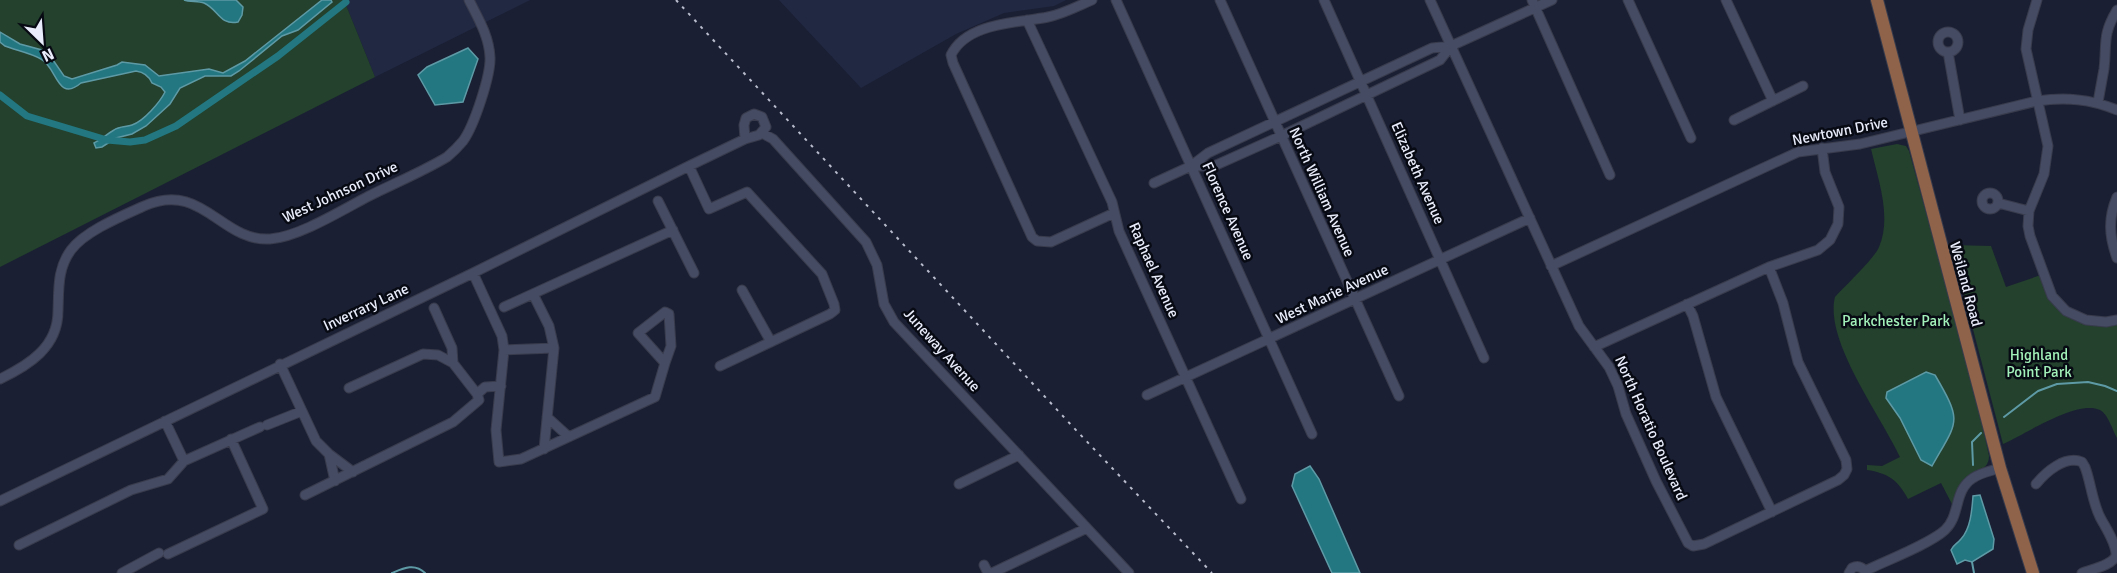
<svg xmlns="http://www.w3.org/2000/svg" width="2117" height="573" font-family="Signika,sans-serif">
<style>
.built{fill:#212842}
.green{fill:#23412c}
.water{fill:#237781;stroke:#5e9aa6;stroke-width:1.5}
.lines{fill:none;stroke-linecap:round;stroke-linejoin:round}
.stream{stroke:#5e9aa6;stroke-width:2}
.canal{stroke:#237781;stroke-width:7}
.minor-casing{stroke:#383b4c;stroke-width:11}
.major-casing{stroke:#383b4c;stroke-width:14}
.minor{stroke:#454b62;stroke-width:9}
.major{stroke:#8f6349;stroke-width:12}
.rail{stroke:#b8bccc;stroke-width:2;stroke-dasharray:3 6;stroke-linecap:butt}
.labels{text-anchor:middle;stroke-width:5;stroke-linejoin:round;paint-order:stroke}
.street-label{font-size:15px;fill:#e9edfb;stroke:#080a13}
.park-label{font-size:15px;fill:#a3f1ba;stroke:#080a13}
</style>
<rect width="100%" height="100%" fill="#1a1f33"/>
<!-- built -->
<path class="built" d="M 344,0 L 530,0 L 375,77 Z
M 779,0 L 1066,0 L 1054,6 L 1004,13 L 956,34 L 861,88 Z"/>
<!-- green -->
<path class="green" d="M 0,0 L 344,0 L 375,77 L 0,267 Z
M 1897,144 L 1906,146 L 1909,151 L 1974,386 L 1989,456 C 1989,473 1970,471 1962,482 C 1957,489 1955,498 1953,506 L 1941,483 L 1908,499 C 1898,480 1888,473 1867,470 L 1867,465 L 1882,466 L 1900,457 C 1882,417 1824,341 1835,297 C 1845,286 1874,259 1879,247 C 1892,217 1878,179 1871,149 Z
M 1951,245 L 1991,246 L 2006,287 L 2041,275 L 2062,311 L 2117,323 L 2117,438 C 2113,431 2108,414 2100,410 C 2077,399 2024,435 2003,444 Z"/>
<!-- water -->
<path class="water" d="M 184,0 L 236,0 L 243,7 L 242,15 L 238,22 C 220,26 218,9 204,3 C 198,1 190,2 184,0 Z
M 322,0 L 331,0 L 332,2 L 298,30 L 282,36 L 239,71 L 231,76 L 205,76 L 180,88 L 170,104 L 146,126 L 132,134 L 116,138 L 102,147 L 96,148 L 94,143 C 102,139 107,134 114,130 C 119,126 126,127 132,125 C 144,121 160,102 165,92 L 161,87 L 152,83 C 149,76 143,72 136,71 L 81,83 C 57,103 57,67 41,59 C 31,53 15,50 5,46 L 0,42 L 0,32 L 20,44 L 42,50 L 51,57 L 64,76 L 72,79 L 117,65 L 122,62 L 145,65 L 159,76 L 209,69 L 223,73 L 245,61 Z
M 468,48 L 478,59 L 463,102 L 435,105 L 418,75 L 427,67 Z
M 1926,372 L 1935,375 C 1963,423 1958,420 1932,466 L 1921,460 L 1900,418 L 1886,398 L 1887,392 Z
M 1310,466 L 1319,479 L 1360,573 L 1332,573 L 1292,486 L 1295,474 Z
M 1980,495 L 1994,539 L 1993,549 L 1972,562 L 1965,560 L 1957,564 L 1951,550 C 1954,544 1957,544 1961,539 C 1971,528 1972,509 1973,496 Z"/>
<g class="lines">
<!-- stream -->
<path class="stream" d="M 2004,417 L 2038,391 L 2057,384 L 2088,382 L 2105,386 L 2117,391
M 1973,465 L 1972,442 L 1981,433
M 1972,562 L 1974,573
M 392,573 C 404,568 415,563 425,573"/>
<!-- canal -->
<path class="canal" d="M 0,95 L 27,116 L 107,140 L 130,142 L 145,140 L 176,126 L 278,56 L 346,2"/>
<!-- minor casing -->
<g class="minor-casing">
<path id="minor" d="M 1092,0 C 1078,6 1063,14 1048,17 C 1018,23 967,22 951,55 L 953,63 L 1032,237 L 1037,241 L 1051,242 L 1114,213
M 1116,0 L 1312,434
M 1220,0 L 1399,396
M 1324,0 L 1484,358
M 1430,0 L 1579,326 L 1609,367 L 1618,386 L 1626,414 L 1656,481 L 1688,543 L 1693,546 L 1704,544 L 1838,480 L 1844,475 L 1847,469 L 1846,460 L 1798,362 L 1783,303 L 1769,267
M 1532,0 L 1610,175
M 1628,0 L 1691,138
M 1726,0 L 1773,101
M 2037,0 L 2028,30 L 2026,49 L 2048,146 L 2044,174 L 2029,211 L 2028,226 L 2030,236 L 2052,296 L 2066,311 L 2086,320 L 2106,322 L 2117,320
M 1027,20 L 1112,202 L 1119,231 L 1241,499
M1938 42a10 10 0 1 1 20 0a10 10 0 1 1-20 0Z
M 1948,52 L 1960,120
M 2098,102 C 2100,91 2102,80 2104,69 C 2107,43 2102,35 2117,10
M 1734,120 L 1803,86
M 762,133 L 773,139 L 866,242 L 877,265 L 884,304 L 894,322 L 1129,573
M 689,166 L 709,209 L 747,192 L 822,274 L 834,304 L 835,310 L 830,314 L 720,366
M 1191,166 L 1214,166 L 1281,136 L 1440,60 L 1451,46
M 1154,183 L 1191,166 L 1208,153 L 1432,48 L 1451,46 L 1552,0
M1982 201a8 8 0 1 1 16 0a8 8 0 1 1-16 0Z
M 2117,197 C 2108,218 2109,236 2117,258
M 658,201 L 694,273
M 1998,203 L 2029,211
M 1551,266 L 1798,152 L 1860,144 L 2037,101 C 2066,97 2090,99 2117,110
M 473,273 L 502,336 L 504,350 L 496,430 L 499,462 L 521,459 L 655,397 L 665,363
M 742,290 L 771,342
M 533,294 L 549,326 L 554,348 L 544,449
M 1687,304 L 1693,316 L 1716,397 L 1772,512
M 504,307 L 673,230
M 434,308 L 452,348 L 453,363
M 665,312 L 669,314 L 671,346 L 665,363 L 638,333 Z
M 1594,347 L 1769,267 L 1818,250 L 1830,240 L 1838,224 L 1839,207 L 1825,172 L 1822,148
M 504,350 L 554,348
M 280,364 L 316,441 L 329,454 L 353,472
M 0,379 C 29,365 58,347 58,311 C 59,289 57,269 71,250 C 85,231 122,216 144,206 C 202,180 221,242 270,239 C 299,237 342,210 369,196 C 395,183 422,172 447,157 C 453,152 458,147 463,141 C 474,126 491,75 490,57 C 489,36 478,18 469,0
M 349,388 L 423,354 L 438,355 L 453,363 L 477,394
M 1147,395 L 1530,218
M 547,417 L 569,437
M 165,421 L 184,461
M 267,425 L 302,411
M 329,454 L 335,481
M 959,484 L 1019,455
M 2036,484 C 2046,472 2065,455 2082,462 L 2085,467 C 2091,483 2092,501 2100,517 C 2105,527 2117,544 2116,556 C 2111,566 2092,569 2082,573
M 305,495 L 453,422 L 479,400 L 477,394 L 485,387 L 501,386
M 0,501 L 473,273 L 689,166 L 745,139 L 759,135 L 766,127 L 762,117 L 754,114 L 746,118 L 744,125 L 745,139
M 19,545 L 131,490 L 168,479 L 184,461 L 260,427
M 168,554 L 263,509 L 231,439
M 984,565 L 988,573
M 1865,571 C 1885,561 1930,544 1945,530 C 1961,515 1953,491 1973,478 C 1980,473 1991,471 2000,468
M 122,573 L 159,553
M 992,573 L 1087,528
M 1849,573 L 1852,568 C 1858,565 1863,567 1866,573"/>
</g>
<!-- major casing -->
<g class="major-casing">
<path id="major" d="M 1877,0 L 2000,468 L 2033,573"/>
</g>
<!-- minor -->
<use href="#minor" class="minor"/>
<!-- major -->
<use href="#major" class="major"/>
<!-- rail -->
<path class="rail" d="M 676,0 L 1074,428 L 1212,573"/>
</g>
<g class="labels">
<!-- street labels -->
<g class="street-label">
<text transform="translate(1840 131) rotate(-11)" y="5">Newtown Drive</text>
<text transform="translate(1418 173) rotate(66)" y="5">Elizabeth Avenue</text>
<text transform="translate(340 192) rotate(-25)" y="5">West Johnson Drive</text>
<text transform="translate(1322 192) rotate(66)" y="5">North William Avenue</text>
<text transform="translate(1228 211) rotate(66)" y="5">Florence Avenue</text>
<text transform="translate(1154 270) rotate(66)" y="5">Raphael Avenue</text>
<text transform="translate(1966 284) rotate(75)" y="5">Weiland Road</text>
<text transform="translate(1332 294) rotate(-25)" y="5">West Marie Avenue</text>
<text transform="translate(366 307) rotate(-25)" y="5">Inverrary Lane</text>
<text transform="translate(942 350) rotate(48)" y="5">Juneway Avenue</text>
<text transform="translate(1651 428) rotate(66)" y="5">North Horatio Boulevard</text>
</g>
<!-- park labels -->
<g class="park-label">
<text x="1896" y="326">Parkchester Park</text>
<text x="2039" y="360">Highland<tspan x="2039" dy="17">Point Park</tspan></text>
</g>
</g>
<!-- north arrow -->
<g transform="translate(42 42) rotate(155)" stroke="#080a13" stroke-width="4.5" paint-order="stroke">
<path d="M0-4.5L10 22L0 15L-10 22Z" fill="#e9edfb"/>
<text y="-9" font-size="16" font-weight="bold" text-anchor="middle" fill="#e9edfb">N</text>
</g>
</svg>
